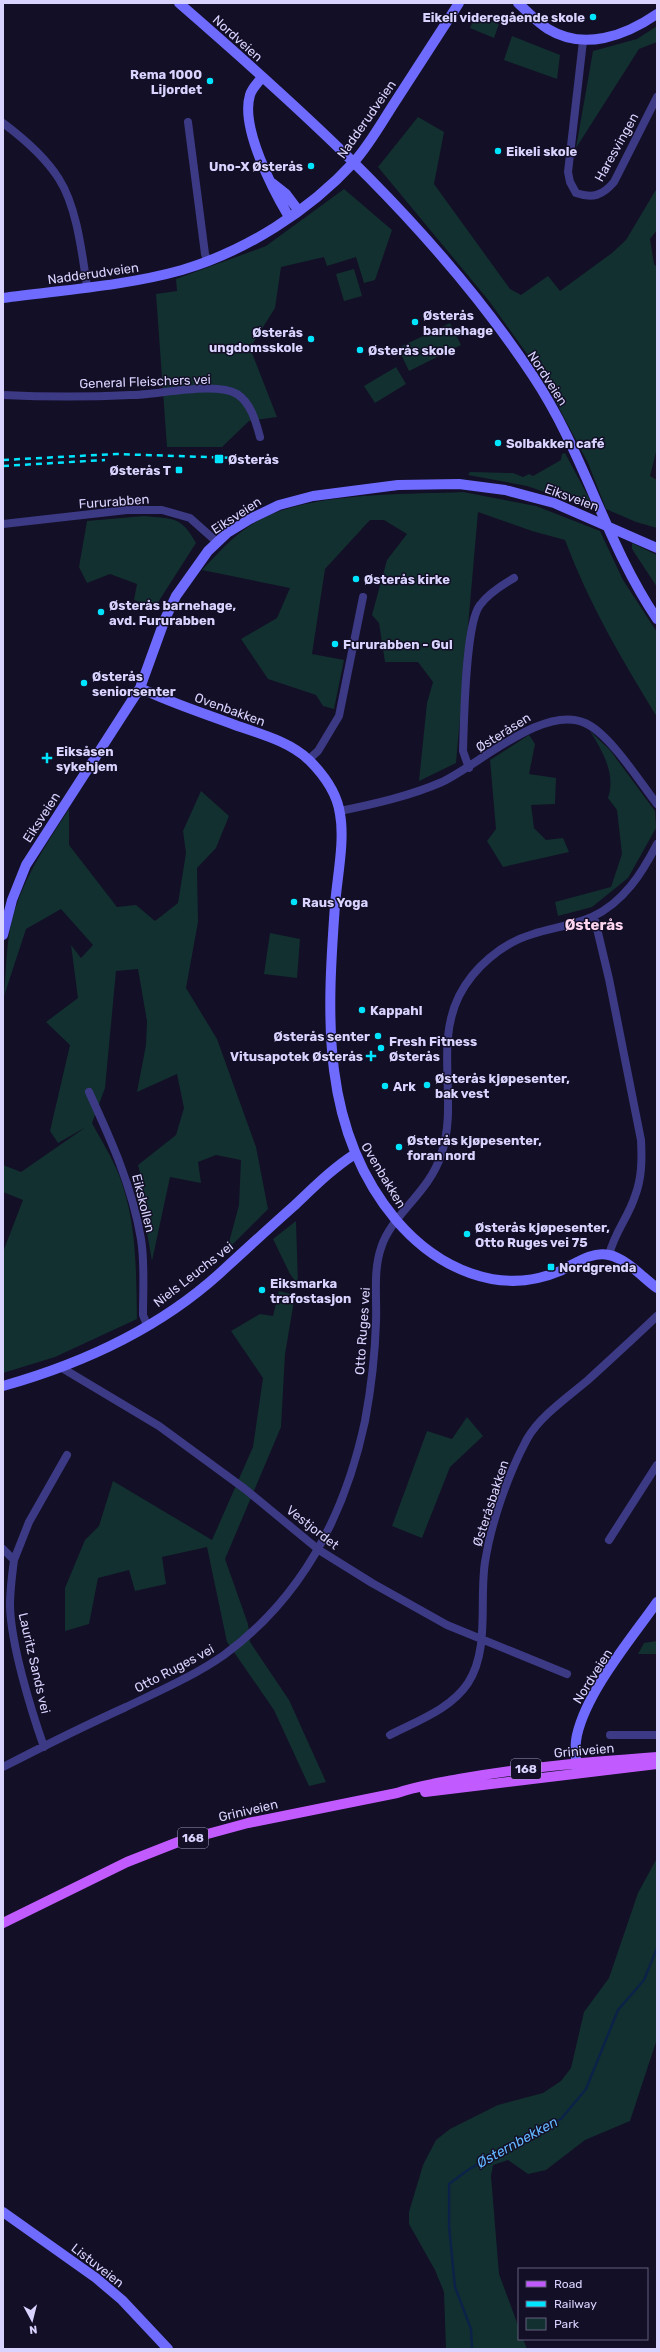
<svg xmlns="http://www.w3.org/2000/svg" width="660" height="2352" font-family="Rubik,sans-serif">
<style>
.green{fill:#12302f}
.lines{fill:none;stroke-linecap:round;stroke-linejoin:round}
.stream{stroke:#0c2248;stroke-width:2.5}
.street{stroke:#3d3a85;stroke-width:8}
.secondary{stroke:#6f6bff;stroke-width:10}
.primary{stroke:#c25bff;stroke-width:10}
.rail{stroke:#00e5ff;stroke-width:2.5;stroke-dasharray:6 5;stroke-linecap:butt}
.poi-dot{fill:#00e5ff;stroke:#130f26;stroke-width:1.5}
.labels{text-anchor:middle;stroke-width:3;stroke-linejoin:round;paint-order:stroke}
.shield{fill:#130f26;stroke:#9e99be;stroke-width:1}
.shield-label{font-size:12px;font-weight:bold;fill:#d9d4ff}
.poi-label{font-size:13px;font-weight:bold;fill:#d9d4ff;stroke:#130f26;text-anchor:start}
.street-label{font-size:13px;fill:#d9d4ff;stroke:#130f26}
.water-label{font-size:14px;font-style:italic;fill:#62b6ff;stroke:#130f26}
.quarter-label{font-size:15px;font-weight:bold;fill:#ffd6f0;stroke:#130f26}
</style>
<rect width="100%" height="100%" fill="#130f26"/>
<!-- green -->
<path class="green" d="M 476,14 L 499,24 L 494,38 L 470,28 Z
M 657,26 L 657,42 L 639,49 L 576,148 L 593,51 L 637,39 Z
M 512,36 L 560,55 L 557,79 L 504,60 Z
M 418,117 L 444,132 L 434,184 L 510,289 L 521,295 L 548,276 L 560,291 L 612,253 L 626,240 L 657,188 L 657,230 L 650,239 L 654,264 L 657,267 L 657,448 L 650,476 L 657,480 L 657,528 L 636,522 L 606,509 L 588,463 L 540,372 L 489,301 L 378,167 Z
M 344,189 L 392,230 L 375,280 L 364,283 L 356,257 L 327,266 L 324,257 L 281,267 L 275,308 L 250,348 L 277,417 L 249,421 L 222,447 L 167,447 L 156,294 L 177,291 L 176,279 L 266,246 Z
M 354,269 L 362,296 L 344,301 L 336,274 Z
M 450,323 L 461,345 L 409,371 L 398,348 Z
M 396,367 L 406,384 L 375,403 L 364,386 Z
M 565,453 L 590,500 L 588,507 L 527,486 L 468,475 L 470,472 L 513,473 L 523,477 L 529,474 L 533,476 L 561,460 L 562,454 Z
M 463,492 L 536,506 L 600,531 L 623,580 L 657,632 L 657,717 C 622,660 588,602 565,540 L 532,531 L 478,512 L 456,763 L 419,781 L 427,703 L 433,682 L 418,662 L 385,662 L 379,623 L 372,615 L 387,560 L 407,534 L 384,520 L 370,520 L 325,569 L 312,654 L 344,660 L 334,709 L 323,706 L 316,695 L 268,679 L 241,639 L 277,618 L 290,588 L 202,570 C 217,554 232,537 251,525 C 302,491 403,495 463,492 Z
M 144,516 C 174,519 181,516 196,543 L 155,607 L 134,600 L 137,584 L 110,574 L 87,583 L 79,567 L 87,521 Z
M 632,543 L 657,555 L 657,587 L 632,549 Z
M 590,731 L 610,750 L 655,811 L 656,828 L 628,878 L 592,907 L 558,916 L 555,902 L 611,887 L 622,854 L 617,810 L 608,798 C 616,774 603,752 590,731 Z
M 529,735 L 535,744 L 529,774 L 556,778 L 555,804 L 531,805 L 534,828 L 546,840 L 563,838 L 569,852 L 503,867 L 487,841 L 496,829 L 490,760 Z
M 201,791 L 229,816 L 216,848 L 197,868 L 198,922 L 186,988 L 217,1039 L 256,1147 L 268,1209 L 227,1250 L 239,1205 L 241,1160 L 216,1155 L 198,1162 L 201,1183 L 170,1177 L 152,1261 L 144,1216 L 134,1187 L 143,1184 L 138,1165 L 176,1135 L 184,1108 L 177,1074 L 137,1092 L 146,1045 L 147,1021 L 138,969 L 116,971 L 105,1088 L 92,1123 C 101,1140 112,1157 119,1175 C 137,1221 136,1270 137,1319 L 55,1357 L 3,1373 L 3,1252 L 23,1200 L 3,1192 L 3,1165 L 21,1172 L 86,1127 L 58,1143 L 50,1131 L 70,1045 L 46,1022 L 78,998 L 71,945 L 81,958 L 93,945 L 61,909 L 26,929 L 4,996 C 6,974 6,950 10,929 C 19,884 45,846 69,809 L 69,845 L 117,907 L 136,905 L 155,921 L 178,903 L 186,853 L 183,831 Z
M 270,933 L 300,939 L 297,978 L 264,974 Z
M 296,1221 L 298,1285 L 290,1274 L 273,1239 Z
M 279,1291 L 295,1295 L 285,1354 L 281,1427 L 225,1559 L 248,1624 L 250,1642 L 289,1700 L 326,1782 L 309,1786 L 274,1710 L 227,1642 L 207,1547 L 162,1557 L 166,1584 L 135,1591 L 129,1570 L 98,1578 L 89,1624 L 65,1631 L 65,1588 L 85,1540 L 99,1526 L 113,1481 L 212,1540 L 253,1447 L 263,1378 L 231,1331 L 260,1314 L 273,1316 Z
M 467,1417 L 483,1436 L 450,1467 L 422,1538 L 392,1526 L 427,1431 L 452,1439 Z
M 657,1641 L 657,1654 L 638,1654 L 644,1643 Z
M 657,1858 L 657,2039 L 630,2121 L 585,2140 L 546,2170 L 528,2174 L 508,2160 L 493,2165 L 491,2176 L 499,2274 L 519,2328 L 519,2339 L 523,2339 L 527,2349 L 446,2349 L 444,2292 L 435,2270 L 409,2224 L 409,2212 L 423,2165 L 436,2140 L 450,2129 L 498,2105 L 543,2093 L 561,2081 L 571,2068 L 584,2012 L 609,1978 L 638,1893 Z"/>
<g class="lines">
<!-- stream -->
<path class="stream" d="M 472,2349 L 471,2329 L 455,2287 L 449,2226 L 449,2184 L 468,2170 L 518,2140 L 561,2119 L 586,2089 L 618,2010 L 644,1980 L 657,1948"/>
<!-- street -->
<path class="street" d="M 583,41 L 568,172 L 570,182 L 576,193 C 593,199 603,195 614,182 L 657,97
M 188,122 L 205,254 L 208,261
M 3,123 C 23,138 46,158 59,179 C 77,207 82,254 87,286
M 3,395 C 46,397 89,397 131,395 C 157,395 216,381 237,394 C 251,403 256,422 260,437
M 3,524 L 127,510 L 162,510 L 190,518 L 217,542
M 308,760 L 318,751 L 339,716 L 363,597
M 469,768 L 463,751 C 464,723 465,624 480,605 C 488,594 502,585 514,578
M 340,811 C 374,804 410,796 442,782 C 480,764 544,704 585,723 C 610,734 639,781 657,804
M 594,916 L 609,979 L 641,1140 C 642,1159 642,1178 635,1196 C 628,1218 615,1231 609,1255
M 89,1092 C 111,1140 132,1186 141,1239 C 145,1263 143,1290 143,1315 L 147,1325
M 62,1368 L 159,1426 L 245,1489 L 319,1550 L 372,1583 L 447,1625 L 567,1674
M 609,1540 L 657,1465
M 3,1549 L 14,1560 C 12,1575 10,1591 10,1606 C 11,1645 31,1710 44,1747
M 14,1560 L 29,1522 L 67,1455
M 390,1735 C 417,1721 451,1709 468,1683 C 490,1649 479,1601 485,1562 C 491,1523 508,1474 527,1439 C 540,1416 568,1397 588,1380 C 611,1359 634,1338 657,1316
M 610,1735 L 657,1735
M 3,1767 C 44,1746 84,1726 126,1707 C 159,1691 194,1676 224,1655 C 303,1597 345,1515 365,1421 C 371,1389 375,1355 376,1322 C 377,1299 373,1271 381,1248 C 391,1215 429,1193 441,1155 C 459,1104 434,1046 459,996 C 473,968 502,943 533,934 C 552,928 574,925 592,917 C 624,902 642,873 657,844"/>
<!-- secondary -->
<path class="secondary" d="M 179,3 C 308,115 438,232 533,376 C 585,454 605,542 657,619
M 518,3 C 528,12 537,22 548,29 C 584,51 625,36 657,14
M 262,77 C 258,83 252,88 250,95 C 240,127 273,190 289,217
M 272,183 L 286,194 L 298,210
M 3,298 C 62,290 125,286 182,270 C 246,251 309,211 354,162 C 370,144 382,122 395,102 C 416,69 438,36 459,3
M 140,688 C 171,703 203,713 235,725 C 260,734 289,741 309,760 C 324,775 337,792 340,814 C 345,841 337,878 335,905 C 327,1016 320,1129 396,1220 C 437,1268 499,1297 560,1271 C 575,1264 591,1251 609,1255 C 627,1259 643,1278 657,1288
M 3,935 L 12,900 L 26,865 L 140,688 L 165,619 L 176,596 L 208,551 L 227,533 L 250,519 L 279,505 L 313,496 L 398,485 L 459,484 L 505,490 L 554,503 L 657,548
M 3,1386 C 81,1364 158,1329 219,1274 C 244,1251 269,1228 295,1205 C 314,1187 333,1168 355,1154
M 577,1771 C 576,1759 574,1747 577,1735 C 587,1691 631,1639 657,1602
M 3,2212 L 96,2278 L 122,2300 L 168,2349"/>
<!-- primary -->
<path class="primary" d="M 425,1792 L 657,1764
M 3,1923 L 127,1862 L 178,1842 L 248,1823 L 397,1793 C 417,1786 438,1783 459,1779 C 525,1767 591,1762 657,1757"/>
<!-- rail -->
<path class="rail" d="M 3,460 L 116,454 L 265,459
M 3,466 L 105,460"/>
</g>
<!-- markers -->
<g class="poi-dot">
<circle cx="593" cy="17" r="4"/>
<circle cx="210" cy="81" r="4"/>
<circle cx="498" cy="151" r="4"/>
<circle cx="311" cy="166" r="4"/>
<circle cx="415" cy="322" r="4"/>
<circle cx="311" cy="339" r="4"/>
<circle cx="360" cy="350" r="4"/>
<circle cx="498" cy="443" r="4"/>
<rect x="214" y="454" width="10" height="10" rx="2"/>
<rect x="175" y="466" width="8" height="8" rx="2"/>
<circle cx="356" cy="579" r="4"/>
<circle cx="101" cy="612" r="4"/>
<circle cx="335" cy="644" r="4"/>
<circle cx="84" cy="683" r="4"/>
<path d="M45 752h4v4h4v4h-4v4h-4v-4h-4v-4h4z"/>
<circle cx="294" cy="902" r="4"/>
<circle cx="362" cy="1010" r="4"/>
<circle cx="378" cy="1036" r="4"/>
<circle cx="381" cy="1048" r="4"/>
<path d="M369 1050h4v4h4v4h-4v4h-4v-4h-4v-4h4z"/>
<circle cx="427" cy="1085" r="4"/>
<circle cx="385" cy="1086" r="4"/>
<circle cx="399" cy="1147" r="4"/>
<circle cx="467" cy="1234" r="4"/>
<rect x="547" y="1263" width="8" height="8" rx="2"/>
<circle cx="262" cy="1290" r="4"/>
</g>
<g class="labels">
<!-- shield labels -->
<g class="shield">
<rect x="511" y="1759" width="30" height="20" rx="3"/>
<rect x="178" y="1828" width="30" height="20" rx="3"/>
</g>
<g class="shield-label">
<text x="526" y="1773">168</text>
<text x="193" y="1842">168</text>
</g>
<!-- poi labels -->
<g class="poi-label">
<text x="585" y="22" text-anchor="end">Eikeli videregående skole</text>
<text x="202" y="79" text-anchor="end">Rema 1000<tspan x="202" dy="15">Lijordet</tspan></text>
<text x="506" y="156">Eikeli skole</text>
<text x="303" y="171" text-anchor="end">Uno-X Østerås</text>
<text x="423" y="320">Østerås<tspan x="423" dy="15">barnehage</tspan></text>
<text x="303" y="337" text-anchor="end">Østerås<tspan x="303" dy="15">ungdomsskole</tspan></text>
<text x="368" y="355">Østerås skole</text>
<text x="506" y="448">Solbakken café</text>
<text x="228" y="464">Østerås</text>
<text x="171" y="475" text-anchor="end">Østerås T</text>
<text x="364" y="584">Østerås kirke</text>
<text x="109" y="610">Østerås barnehage,<tspan x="109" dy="15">avd. Fururabben</tspan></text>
<text x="343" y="649">Fururabben - Gul</text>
<text x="92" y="681">Østerås<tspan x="92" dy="15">seniorsenter</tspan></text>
<text x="56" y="756">Eiksåsen<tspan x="56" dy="15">sykehjem</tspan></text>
<text x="302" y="907">Raus Yoga</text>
<text x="370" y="1015">Kappahl</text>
<text x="370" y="1041" text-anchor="end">Østerås senter</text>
<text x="389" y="1046">Fresh Fitness<tspan x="389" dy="15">Østerås</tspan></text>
<text x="363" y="1061" text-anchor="end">Vitusapotek Østerås</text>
<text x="435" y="1083">Østerås kjøpesenter,<tspan x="435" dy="15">bak vest</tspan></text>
<text x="393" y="1091">Ark</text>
<text x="407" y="1145">Østerås kjøpesenter,<tspan x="407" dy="15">foran nord</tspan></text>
<text x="475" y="1232">Østerås kjøpesenter,<tspan x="475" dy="15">Otto Ruges vei 75</tspan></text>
<text x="559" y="1272">Nordgrenda</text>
<text x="270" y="1288">Eiksmarka<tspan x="270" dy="15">trafostasjon</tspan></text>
</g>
<!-- street labels -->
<g class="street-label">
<text transform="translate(238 38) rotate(42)" y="5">Nordveien</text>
<text transform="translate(366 119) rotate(-55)" y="5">Nadderudveien</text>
<text transform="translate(616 147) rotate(-61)" y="5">Haresvingen</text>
<text transform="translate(93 273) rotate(-8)" y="5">Nadderudveien</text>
<text transform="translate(548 378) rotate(57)" y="5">Nordveien</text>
<text transform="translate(145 381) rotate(-2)" y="5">General Fleischers vei</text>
<text transform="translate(572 497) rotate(20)" y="5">Eiksveien</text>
<text transform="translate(114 501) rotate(-4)" y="5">Fururabben</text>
<text transform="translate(236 515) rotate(-33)" y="5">Eiksveien</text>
<text transform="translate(230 709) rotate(20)" y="5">Ovenbakken</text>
<text transform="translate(503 732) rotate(-32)" y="5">Østeråsen</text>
<text transform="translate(41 817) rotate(-57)" y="5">Eiksveien</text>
<text transform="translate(384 1175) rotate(59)" y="5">Ovenbakken</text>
<text transform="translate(144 1203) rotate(76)" y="5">Eikskollen</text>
<text transform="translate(193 1274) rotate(-38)" y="5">Niels Leuchs vei</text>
<text transform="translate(362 1331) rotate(-86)" y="5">Otto Ruges vei</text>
<text transform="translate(490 1503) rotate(-72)" y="5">Østeråsbakken</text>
<text transform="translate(313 1527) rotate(38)" y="5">Vestjordet</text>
<text transform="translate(35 1663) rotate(77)" y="5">Lauritz Sands vei</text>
<text transform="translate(174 1668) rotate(-28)" y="5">Otto Ruges vei</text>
<text transform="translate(592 1676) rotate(-58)" y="5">Nordveien</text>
<text transform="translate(584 1750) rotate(-5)" y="5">Griniveien</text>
<text transform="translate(248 1810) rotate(-13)" y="5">Griniveien</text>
<text transform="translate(98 2265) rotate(38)" y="5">Listuveien</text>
</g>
<!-- water labels -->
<g class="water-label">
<text transform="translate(517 2142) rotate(-29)" y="5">Østernbekken</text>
</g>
<!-- quarter labels -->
<g class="quarter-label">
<text x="594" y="930">Østerås</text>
</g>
</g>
<!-- border -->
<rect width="660" height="2352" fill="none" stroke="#d9d4ff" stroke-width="8"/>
<!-- legend -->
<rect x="518" y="2268" width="130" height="72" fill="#130f26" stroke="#625e7d"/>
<rect x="526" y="2281" width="20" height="6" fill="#c25bff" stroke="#625e7d"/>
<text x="554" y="2288" font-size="12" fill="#d9d4ff">Road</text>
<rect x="526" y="2301" width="20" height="6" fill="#00e5ff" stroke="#625e7d"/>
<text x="554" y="2308" font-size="12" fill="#d9d4ff">Railway</text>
<rect x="526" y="2318" width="20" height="12" fill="#12302f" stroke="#625e7d"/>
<text x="554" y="2328" font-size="12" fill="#d9d4ff">Park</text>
<!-- north arrow -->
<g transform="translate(32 2320) rotate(173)" stroke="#130f26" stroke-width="3" paint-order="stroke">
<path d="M0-3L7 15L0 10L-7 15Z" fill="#d9d4ff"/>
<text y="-6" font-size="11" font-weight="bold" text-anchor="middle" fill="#d9d4ff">N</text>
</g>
</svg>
